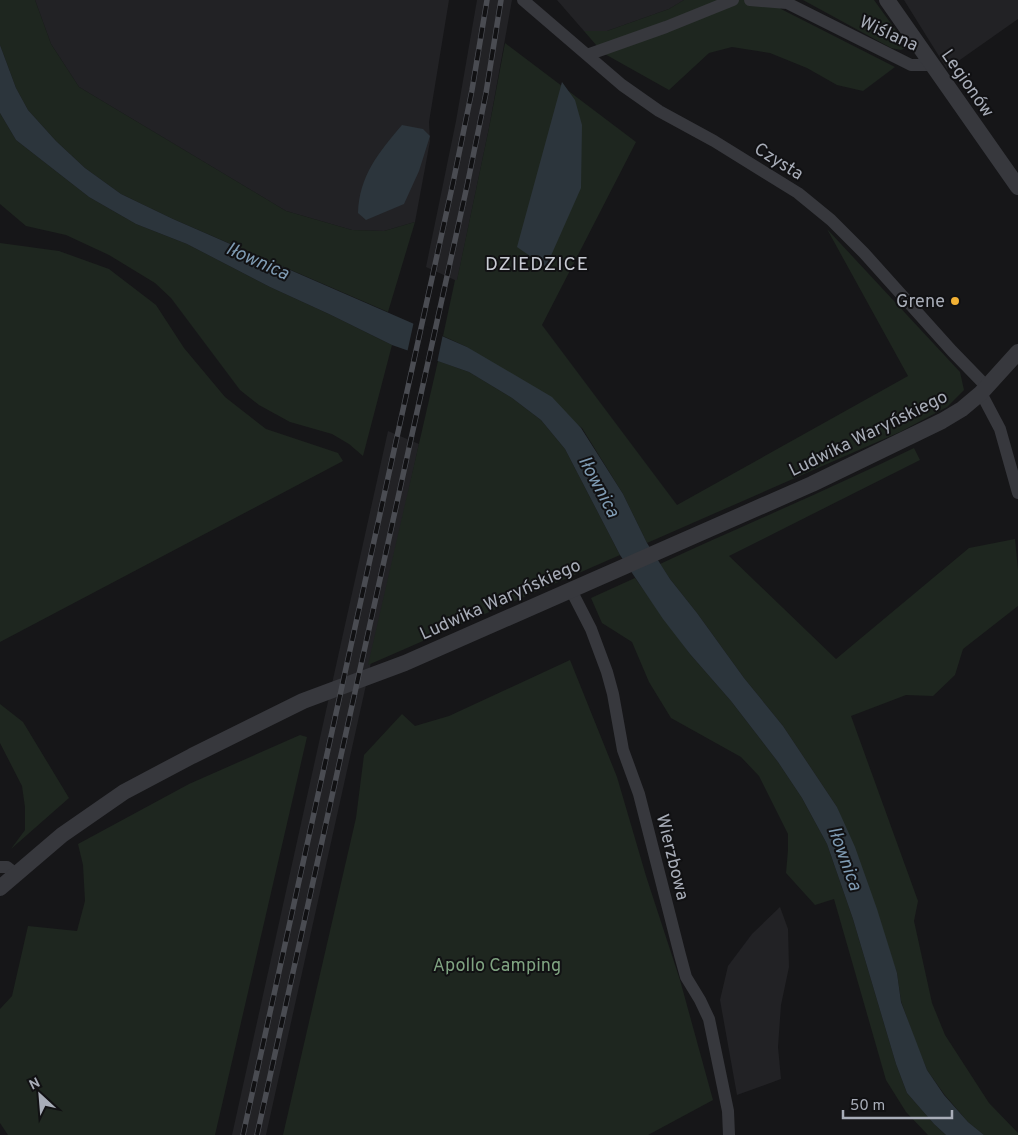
<svg xmlns="http://www.w3.org/2000/svg" width="1018" height="1135" font-family="Overpass,sans-serif">
<style>
.built{fill:#222225}
.green{fill:#1e261f}
.water{fill:#2c353c}
.pier{fill:#161618}
.lines{fill:none;stroke-linecap:round;stroke-linejoin:round}
.minor{stroke:#37383d;stroke-width:12}
.tertiary{stroke:#37383d;stroke-width:16}
.rail-casing{stroke:#4a4c52;stroke-width:5.5}
.rail{stroke:#111113;stroke-width:4;stroke-dasharray:11;stroke-linecap:butt}
.poi-dot{fill:#f2b134;stroke:#111113;stroke-width:2}
.labels{text-anchor:middle;stroke-width:4;stroke-linejoin:round;paint-order:stroke}
.street-label{font-size:18px;fill:#a8adb8;stroke:#111113}
.poi-label{font-size:18px;fill:#a8adb8;stroke:#111113;text-anchor:end}
.park-label{font-size:18px;fill:#7fa381;stroke:#111113}
.water-label{font-size:19px;font-style:italic;fill:#7f9bb3;stroke:#111113}
.neighbourhood-label{font-size:19px;letter-spacing:1px;fill:#c9ccd4;stroke:#111113}
</style>
<rect width="100%" height="100%" fill="#161618"/>
<!-- built -->
<path class="built" d="M 35,0 L 449,0 L 429,122 L 430,141 L 415,222 L 384,231 L 352,230 L 286,211 L 79,87 L 51,44 Z
M 477,0 L 512,0 L 489,128 L 457,281 L 426,267 L 456,121 Z
M 557,0 L 684,0 L 669,9 L 607,31 L 584,31 Z
M 904,0 L 1018,0 L 1018,19 L 947,69 Z
M 388,431 L 419,444 L 374,649 L 266,1135 L 232,1135 Z
M 780,907 L 788,929 L 789,967 L 781,1005 L 778,1047 L 781,1079 L 737,1095 L 720,1000 L 728,966 L 752,934 Z"/>
<!-- green -->
<path class="green" d="M 0,0 L 35,0 L 51,44 L 79,87 L 286,211 L 352,230 L 384,231 L 415,222 L 388,312 L 173,219 L 121,194 L 85,168 L 56,141 L 28,110 L 16,88 L 0,45 Z
M 684,0 L 772,0 L 781,9 L 895,67 L 863,91 L 837,85 L 807,68 L 770,53 L 732,47 L 709,53 L 669,90 L 603,53 L 584,31 L 607,31 L 669,9 Z
M 803,0 L 874,0 L 908,47 L 901,50 L 891,48 Z
M 505,43 L 636,142 L 542,325 L 677,505 L 908,376 L 827,229 L 960,372 L 964,390 L 947,407 L 900,432 L 647,543 L 623,494 L 582,428 L 467,347 L 443,336 L 455,280 L 457,280 L 489,128 Z
M 0,113 L 16,140 L 89,197 L 136,224 L 187,244 L 270,287 L 329,314 L 392,345 L 363,456 L 349,444 L 332,434 L 290,422 L 259,405 L 240,390 L 171,298 L 155,283 L 109,255 L 66,235 L 26,226 L 0,204 Z
M 0,243 L 59,251 L 109,269 L 156,305 L 184,348 L 225,397 L 266,429 L 338,453 L 343,461 L 0,642 Z
M 438,361 L 469,372 L 512,398 L 541,420 L 565,449 L 620,555 L 368,665 Z
M 914,448 L 920,460 L 729,556 L 836,659 L 969,548 L 1015,539 L 1018,570 L 1018,606 L 963,649 L 955,675 L 933,696 L 906,695 L 851,716 L 918,901 L 914,921 L 932,1003 L 945,1035 L 989,1103 L 1018,1133 L 1018,1135 L 984,1135 L 968,1122 L 944,1094 L 927,1070 L 914,1038 L 901,1001 L 897,973 L 837,807 L 783,726 L 744,678 L 697,613 L 670,579 L 660,564 C 744,525 830,489 914,448 Z
M 635,578 L 690,654 L 731,701 L 778,762 L 802,798 L 827,844 L 853,919 L 896,1064 L 907,1093 L 934,1124 L 946,1135 L 928,1135 L 906,1112 L 886,1080 L 834,899 L 815,905 L 786,873 L 788,850 L 788,834 L 759,776 L 741,757 L 671,718 L 649,682 L 632,642 L 602,623 L 591,598 Z
M 570,660 L 617,777 L 646,876 L 680,980 L 713,1100 L 648,1135 L 283,1135 L 356,818 L 364,755 L 402,714 L 415,726 L 449,716 Z
M 0,704 L 23,722 L 69,798 L 11,849 L 25,830 L 25,807 L 22,786 L 0,743 Z
M 300,735 L 307,737 L 215,1135 L 8,1135 L 0,1123 L 0,1009 L 12,996 L 28,926 L 77,931 L 85,901 L 83,865 L 78,844 L 189,784 Z"/>
<!-- water -->
<path class="water" d="M 0,45 L 16,88 L 28,110 L 56,141 L 85,168 L 121,194 L 173,219 L 467,347 L 552,397 L 581,428 L 623,494 L 647,543 L 670,579 L 697,613 L 744,678 L 783,726 L 837,807 L 855,847 L 877,909 L 897,973 L 901,1002 L 927,1070 L 944,1095 L 968,1122 L 984,1135 L 946,1135 L 934,1124 L 907,1093 L 896,1064 L 853,919 L 827,844 L 802,798 L 778,762 L 731,701 L 690,654 L 663,619 L 620,555 L 565,449 L 541,420 L 512,398 L 469,372 L 392,345 L 329,314 L 270,287 L 187,244 L 136,224 L 89,197 L 16,140 L 0,113 Z
M 562,82 L 575,100 L 582,125 L 581,188 L 546,267 L 517,247 Z
M 402,125 L 423,129 L 430,136 L 419,171 L 404,204 L 366,220 L 358,213 C 359,176 379,152 402,125 Z"/>
<!-- pier -->
<path class="pier" d="M 414,321 L 443,334 L 437,363 L 407,353 Z"/>
<g class="lines">
<!-- minor -->
<path class="minor" d="M 523,0 L 622,85 L 659,111 L 714,141 L 798,193 L 831,220 L 864,253 L 952,351 L 987,387
M 750,0 L 787,3 L 911,65 L 932,65
M 587,55 L 666,27 L 733,0
M 981,393 L 1000,429 L 1018,493
M 571,590 L 591,629 L 607,672 L 613,694 L 623,750 L 639,794 L 680,955 L 686,977 L 700,1000 L 709,1019 L 728,1111 L 729,1135
M 0,867 L 7,867 L 16,874"/>
<!-- tertiary -->
<path class="tertiary" d="M 887,0 L 1018,187
M 0,888 L 62,835 L 124,792 L 192,756 L 303,701 L 405,663 L 812,484 L 942,421 L 962,409 L 981,393 L 1018,352"/>
<!-- rail casing -->
<g class="rail-casing">
<path id="rail" d="M 243,1135 L 453,183 L 472,90 L 487,0
M 257,1135 L 467,186 L 486,93 L 501,0"/>
</g>
<!-- rail -->
<use href="#rail" class="rail"/>
</g>
<!-- markers -->
<circle class="poi-dot" cx="955" cy="301" r="5"/>
<g class="labels">
<!-- street labels -->
<g class="street-label">
<text transform="translate(889 33) rotate(24)" y="6">Wiślana</text>
<text transform="translate(968 83) rotate(55)" y="6">Legionów</text>
<text transform="translate(779 161) rotate(32)" y="6">Czysta</text>
<text transform="translate(868 433) rotate(-26)" y="6">Ludwika Waryńskiego</text>
<text transform="translate(500 599) rotate(-24)" y="6">Ludwika Waryńskiego</text>
<text transform="translate(673 857) rotate(76)" y="6">Wierzbowa</text>
</g>
<!-- poi labels -->
<g class="poi-label">
<text x="945" y="307">Grene</text>
</g>
<!-- park labels -->
<g class="park-label">
<text x="497" y="971">Apollo Camping</text>
</g>
<!-- water labels -->
<g class="water-label">
<text transform="translate(258 260) rotate(24)" y="7">Iłownica</text>
<text transform="translate(600 486) rotate(62)" y="7">Iłownica</text>
<text transform="translate(846 858) rotate(70)" y="7">Iłownica</text>
</g>
<!-- neighbourhood labels -->
<g class="neighbourhood-label">
<text x="537" y="270">DZIEDZICE</text>
</g>
</g>
<!-- north arrow -->
<g transform="translate(40 1095) rotate(334)" stroke="#111113" stroke-width="4" paint-order="stroke">
<path d="M0-4L9 19L0 12L-9 19Z" fill="#a8adb8"/>
<text y="-8" font-size="14" font-weight="bold" text-anchor="middle" fill="#a8adb8">N</text>
</g>
<!-- scale -->
<path d="M843 1110v8h109v-8" fill="none" stroke="#a8adb8" stroke-width="2.5"/>
<text x="850" y="1110" font-size="15" fill="#a8adb8" stroke="#111113" stroke-width="4" paint-order="stroke">50 m</text>
</svg>
